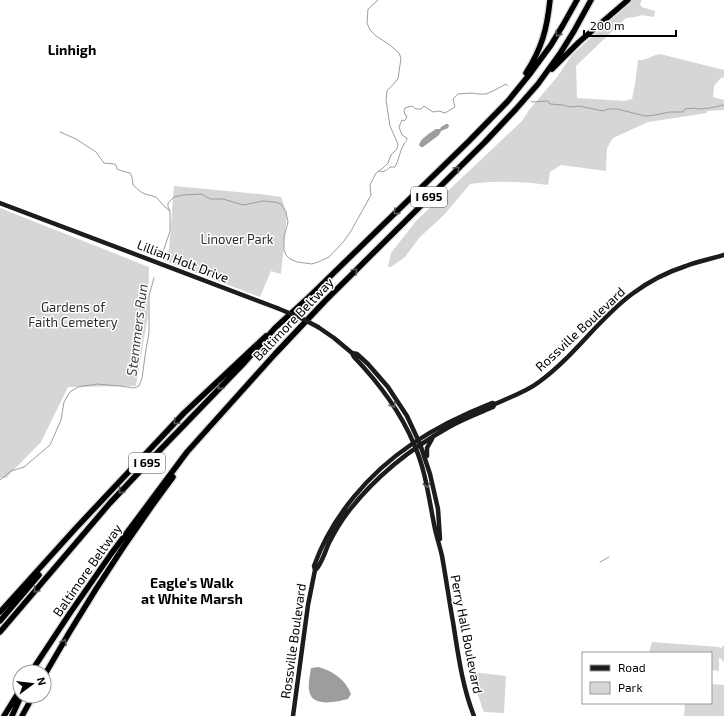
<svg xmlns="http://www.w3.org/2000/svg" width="724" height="716" font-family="'Exo 2',sans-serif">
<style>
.green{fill:#d6d6d6}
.water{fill:#9d9d9d}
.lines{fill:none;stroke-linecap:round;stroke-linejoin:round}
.stream{stroke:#9d9d9d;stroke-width:1}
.motorway-casing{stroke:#dbdbdb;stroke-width:8}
.secondary{stroke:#1c1c1c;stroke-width:4.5}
.motorway{stroke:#000;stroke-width:5.5}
.secondary-bridge{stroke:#1c1c1c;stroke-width:4.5}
.oneway{stroke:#595959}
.oneway2{stroke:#606060}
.labels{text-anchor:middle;stroke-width:3;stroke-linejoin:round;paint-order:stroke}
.shield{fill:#fff;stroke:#4c4c4c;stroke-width:1}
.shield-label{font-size:12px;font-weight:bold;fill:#000}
.park-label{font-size:13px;fill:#2d2d2d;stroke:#fff}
.street-label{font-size:13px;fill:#000;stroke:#fff}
.neighbourhood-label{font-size:14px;font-weight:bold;fill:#000;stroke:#fff}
.water-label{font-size:14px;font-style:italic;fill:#3e3e3e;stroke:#fff}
</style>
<rect width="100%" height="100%" fill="#fff"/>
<!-- green -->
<path class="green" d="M 632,0 L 642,0 L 640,4 L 642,7 L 655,11 L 654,17 L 641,15 L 636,17 L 626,18 L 576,66 L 577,98 L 625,101 L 632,99 L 635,84 L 638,60 C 646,61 653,55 660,54 L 724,70 L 724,77 L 721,78 L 714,86 L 713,97 L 724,100 L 724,110 L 707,111 L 707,113 L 648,122 L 613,138 L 607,148 L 606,171 L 561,165 L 550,172 L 548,185 C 523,182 496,180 470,184 L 444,215 L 420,237 L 405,257 L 391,267 L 388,267 L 391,253 L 416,221 L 522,121 L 529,110 L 557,77 L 572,55 Z
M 174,186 L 260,194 L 281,197 L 287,214 L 281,274 L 271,271 L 260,297 L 165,261 L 169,250 Z
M 0,208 L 149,267 L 148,315 L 136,386 L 68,387 L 41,442 L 6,478 L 0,478 Z
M 652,642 L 719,647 L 720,649 L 724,645 L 724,662 L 719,657 L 719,671 L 711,670 L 711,653 L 649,653 Z
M 473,672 L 506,676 L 504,713 L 484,712 L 483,710 L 477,692 Z
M 711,684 L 724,685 L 724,716 L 684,716 L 685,703 L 711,703 Z"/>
<!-- water -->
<path class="water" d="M 446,124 L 448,124 L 449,126 L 448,128 L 441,131 L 439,135 L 423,147 L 421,147 L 419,145 C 421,138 430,133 436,129 L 440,129 L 441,127 Z
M 318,667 C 332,670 346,680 351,694 L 348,699 C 336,702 311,708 309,690 C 308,683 310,675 311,668 Z"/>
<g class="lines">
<!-- stream -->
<path class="stream" d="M 531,101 L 532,102 L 548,101 L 550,104 L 563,105 L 571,107 L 579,106 L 603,111 L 609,109 L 617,109 L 645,116 L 655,115 L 670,112 L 683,112 L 685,109 L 694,108 L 698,109 L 710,108 L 724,105
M 60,132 L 76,139 L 96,152 L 104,163 L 114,164 L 116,165 L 117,169 L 122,171 L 130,173 L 132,177 L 133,185 L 141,192 L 145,194 L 156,197 L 165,207 L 170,211
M 379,171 C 384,173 387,170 390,167 L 395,167 C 399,160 400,150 404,144 C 407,139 406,143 407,138 L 402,135 L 399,127 L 402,120 L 404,121 L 406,119 L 407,116 L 405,115 L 404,111 L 405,108 L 412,106 L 416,109 L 421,109 L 424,106 L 433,112 L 439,111 L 445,113 L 455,107 L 453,99 L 458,94 L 472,93 L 478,94 L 486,94 L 495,90 L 506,84 L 508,86
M 163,252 L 170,231 L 170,211 L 168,207 L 168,203 L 174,197 L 183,195 L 202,194 L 210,199 L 223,199 L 243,205 L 263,201 L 275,202 L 281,204 L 286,212 L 288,222 L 284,237 L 284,250 L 286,255 L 290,259 L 297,262 L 312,264 L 318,262 L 329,257 L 344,241 L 351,231 L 371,195 L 370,185 L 376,173 L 383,168 L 388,163 L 391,155 L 397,149 L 398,144 L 390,126 L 386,100 L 387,91 L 398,79 L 401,58 L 399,53 L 390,45 L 376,36 L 370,30 L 367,23 L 368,9 L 378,0
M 0,480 L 11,471 L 24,467 L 50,445 L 61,420 L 64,402 L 70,392 L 78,387 L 97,384 L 120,386 L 134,388 L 139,386 L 142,378 L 146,349 L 149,333 L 149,296 L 154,278
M 600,562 L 609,557"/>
<!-- motorway casing -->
<g class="motorway-casing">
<path id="motorway" d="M 552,69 L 579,42 L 628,0
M 526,73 C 542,48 547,29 550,0
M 0,612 L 75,529 L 184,413 L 266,336
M 0,621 L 39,575
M 0,632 L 110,503 L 160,450 L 245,362 L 275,328 L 310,296 L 469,141 L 508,101 L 529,75 L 551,45 L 563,25 L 577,0
M 31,672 L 70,613 L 111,554 L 187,452 L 275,354 L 325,301 L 485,142 L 516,109 L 538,84 L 561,52 L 574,31 L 591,0
M 44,676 C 83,607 126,540 173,477
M 4,716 L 20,690
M 12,716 L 21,696
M 22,716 L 33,696"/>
</g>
<!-- secondary -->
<path class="secondary" d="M 0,203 L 277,308
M 318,327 L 334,338 L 352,353 L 357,354 L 368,364 L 388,387 L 407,416 L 420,444 L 430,474 L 438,509 L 440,539
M 352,353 L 354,357 C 379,383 400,411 414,444 C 426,471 429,500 435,529 C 437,538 440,547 442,556 C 446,578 449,600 453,622 C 458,653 462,686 474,716
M 427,456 L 427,448 L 432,439
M 315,570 C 321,567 326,548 330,541 C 335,531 341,521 348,512 C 375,477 410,449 449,427 C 463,419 479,413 493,407 L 495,404 C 510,397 526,392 539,382 C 574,357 598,319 632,294 C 648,282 667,272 686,266 C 698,261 711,259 724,255
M 293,716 L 308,605 L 315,570 L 314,566 C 332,516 369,473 412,444 C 437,427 464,414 492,403 L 495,404"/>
<!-- motorway -->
<use href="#motorway" class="motorway"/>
<!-- secondary-bridge -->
<path class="secondary-bridge" d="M 277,308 L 301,318 L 318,327"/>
</g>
<!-- one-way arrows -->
<defs><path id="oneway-chevron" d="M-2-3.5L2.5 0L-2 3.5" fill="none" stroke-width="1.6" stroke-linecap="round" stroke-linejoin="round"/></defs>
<g class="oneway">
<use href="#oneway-chevron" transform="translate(558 34) rotate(123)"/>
<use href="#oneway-chevron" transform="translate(457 169) rotate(-45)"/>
<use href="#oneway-chevron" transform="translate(396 212) rotate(136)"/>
<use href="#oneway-chevron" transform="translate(355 271) rotate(-45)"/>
<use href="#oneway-chevron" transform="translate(220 387) rotate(134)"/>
<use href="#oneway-chevron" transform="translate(176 422) rotate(134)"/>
<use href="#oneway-chevron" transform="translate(121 491) rotate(133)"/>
<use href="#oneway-chevron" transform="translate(36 590) rotate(130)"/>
<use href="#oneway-chevron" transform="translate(64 642) rotate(-59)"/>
</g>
<g class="oneway2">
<use href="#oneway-chevron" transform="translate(393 405) rotate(57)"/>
<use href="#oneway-chevron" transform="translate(427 485) rotate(77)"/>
</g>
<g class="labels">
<!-- shield labels -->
<g class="shield">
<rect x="411" y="187" width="36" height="20" rx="3"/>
<rect x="129" y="453" width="36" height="20" rx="3"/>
</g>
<g class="shield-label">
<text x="429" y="201">I 695</text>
<text x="147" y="467">I 695</text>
</g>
<!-- park labels -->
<g class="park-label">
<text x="237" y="244">Linover Park</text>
<text x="73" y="312">Gardens of<tspan x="73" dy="15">Faith Cemetery</tspan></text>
</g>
<!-- street labels -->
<g class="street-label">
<text transform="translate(183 261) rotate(21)" y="5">Lillian Holt Drive</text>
<text transform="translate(293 319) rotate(-46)" y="5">Baltimore Beltway</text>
<text transform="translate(580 329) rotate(-43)" y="5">Rossville Boulevard</text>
<text transform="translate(87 570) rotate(-55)" y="5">Baltimore Beltway</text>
<text transform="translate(467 634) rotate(79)" y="5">Perry Hall Boulevard</text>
<text transform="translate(293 641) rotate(-82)" y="5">Rossville Boulevard</text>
</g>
<!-- neighbourhood labels -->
<g class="neighbourhood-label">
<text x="72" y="55">Linhigh</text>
<text x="192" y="588">Eagle's Walk<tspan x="192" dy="16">at White Marsh</tspan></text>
</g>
<!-- water labels -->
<g class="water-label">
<text transform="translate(137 330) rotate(-83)" y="5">Stemmers Run</text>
</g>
</g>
<!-- legend -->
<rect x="582" y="652" width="130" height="52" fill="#ffffff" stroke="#999999"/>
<rect x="590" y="665" width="20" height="6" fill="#1c1c1c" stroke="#999999"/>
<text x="618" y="672" font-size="12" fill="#000000">Road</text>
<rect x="590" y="682" width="20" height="12" fill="#d6d6d6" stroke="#999999"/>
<text x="618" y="692" font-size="12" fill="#000000">Park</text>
<!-- north arrow -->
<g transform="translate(32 684) rotate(75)"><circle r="19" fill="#ffffff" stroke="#999999"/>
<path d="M0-3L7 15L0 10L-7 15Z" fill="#000000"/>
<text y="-6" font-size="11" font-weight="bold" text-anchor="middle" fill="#000000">N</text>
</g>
<!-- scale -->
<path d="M584 30v6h92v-6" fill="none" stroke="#000000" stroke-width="2"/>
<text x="590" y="30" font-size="12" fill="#000000" stroke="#ffffff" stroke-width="3" paint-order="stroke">200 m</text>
</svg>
